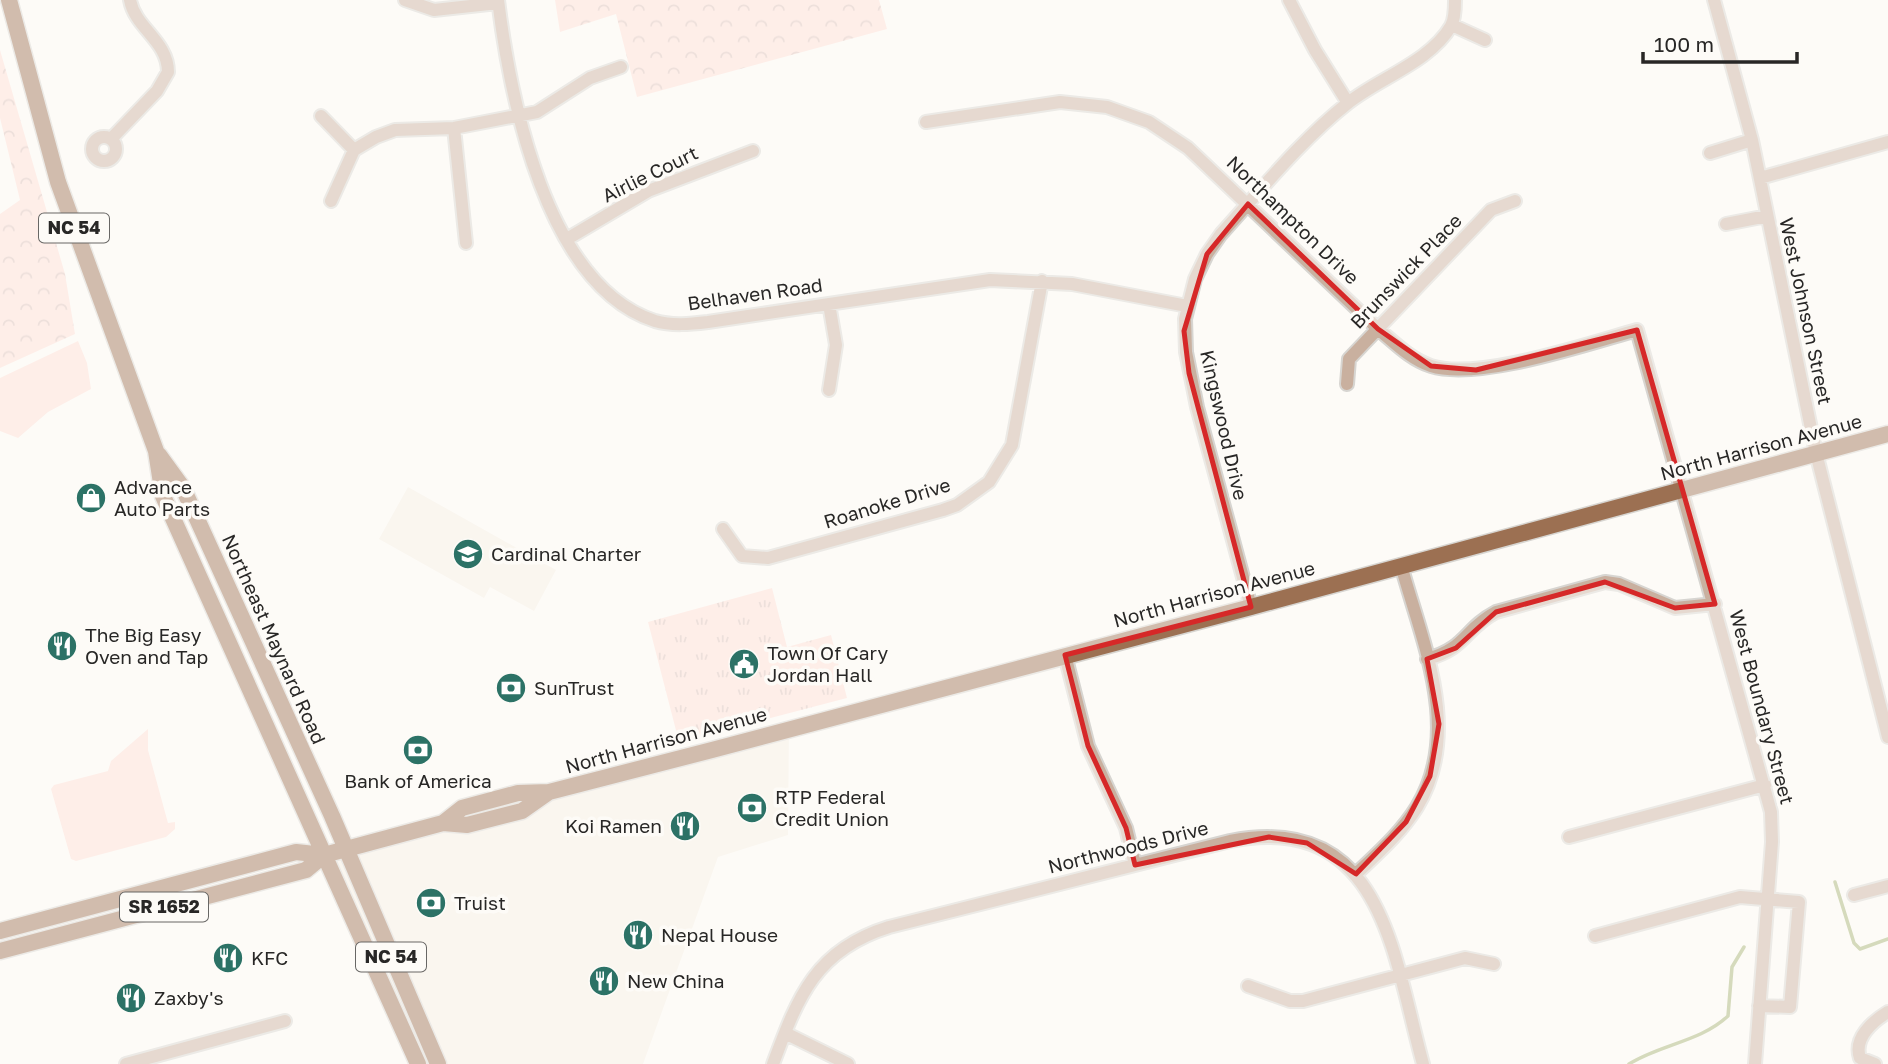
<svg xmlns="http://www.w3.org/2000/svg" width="1888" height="1064" font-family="'Golos Text',sans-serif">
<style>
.built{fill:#f6efe5}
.green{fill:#feded6}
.forest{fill:url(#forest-crowns)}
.park{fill:url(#park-tufts)}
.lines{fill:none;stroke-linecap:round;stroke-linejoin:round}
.stream{stroke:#a5b174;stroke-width:3.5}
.minor-casing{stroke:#d7d5d1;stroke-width:16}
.major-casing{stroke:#d7d5d1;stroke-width:19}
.minor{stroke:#c9b09f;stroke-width:12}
.major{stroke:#9c7052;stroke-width:16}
.marked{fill:none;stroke:#d62828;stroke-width:5;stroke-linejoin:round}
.labels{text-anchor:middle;stroke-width:7;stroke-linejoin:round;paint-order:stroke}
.shield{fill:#fdfbf7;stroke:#686765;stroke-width:2}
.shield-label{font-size:18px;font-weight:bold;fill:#282726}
.street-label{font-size:19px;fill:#282726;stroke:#fdfbf7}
.poi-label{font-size:19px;fill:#282726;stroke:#fdfbf7;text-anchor:start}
</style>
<defs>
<pattern id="forest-crowns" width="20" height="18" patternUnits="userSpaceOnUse" patternTransform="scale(1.75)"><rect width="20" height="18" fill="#feded6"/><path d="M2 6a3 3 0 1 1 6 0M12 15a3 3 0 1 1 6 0" fill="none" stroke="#dabeb8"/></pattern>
<pattern id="park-tufts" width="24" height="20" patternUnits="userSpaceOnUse" patternTransform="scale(1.75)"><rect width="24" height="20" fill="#feded6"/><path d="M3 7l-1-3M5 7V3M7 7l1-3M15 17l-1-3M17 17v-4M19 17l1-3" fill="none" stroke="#dabeb8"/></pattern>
</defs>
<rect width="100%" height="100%" fill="#fdfbf7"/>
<!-- built -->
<path class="built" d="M 408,487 L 556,570 L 534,611 L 490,587 L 484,598 L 379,539 Z
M 789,729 L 788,835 L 718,857 L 643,1064 L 428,1064 L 324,855 Z"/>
<!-- green -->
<path class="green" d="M 78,341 L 87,363 L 91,389 L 48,412 L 18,438 L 0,431 L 0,378 Z
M 148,729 L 148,750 L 168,823 L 175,822 L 175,829 L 166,837 L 76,861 L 71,859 L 51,789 L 54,785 L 108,771 L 111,761 Z"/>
<!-- forest -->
<path class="forest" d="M 555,0 L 879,0 L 887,29 L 637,97 L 616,14 L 560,32 Z
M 0,50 L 65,274 L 75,334 L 0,368 L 0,214 L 20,200 L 0,118 Z"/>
<!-- park -->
<path class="park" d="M 772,588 L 787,647 L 831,635 L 847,698 L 679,742 L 648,622 Z"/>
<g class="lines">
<!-- stream -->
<path class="stream" d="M 1835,882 L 1854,943 L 1860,949 L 1888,939
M 1629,1064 C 1661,1044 1700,1042 1728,1016 L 1732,967 L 1744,947"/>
<!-- minor casing -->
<g class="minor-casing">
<path id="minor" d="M 405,0 L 434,10 L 498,3
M 498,0 C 510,97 546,286 655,321 C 672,326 691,324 708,322 L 990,280 L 1072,284 L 1187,306
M 1289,0 L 1315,50 L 1348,103
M 1714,0 L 1752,140 L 1816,453 L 1888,737
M 1452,25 L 1485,40
M 321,116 L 354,150
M 926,122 L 1060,102 L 1107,107 L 1149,122 L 1188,148 L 1378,329 C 1395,343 1410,359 1431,366 C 1478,381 1587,344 1637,330 L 1771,812 L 1772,842 L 1755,1064
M 454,128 L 466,243
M92 149a12 12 0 1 1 24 0a12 12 0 1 1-24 0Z
M 111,139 L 157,91 L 168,72 C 168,41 135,28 130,0
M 1710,153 L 1752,140
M 1760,178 L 1888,142
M 331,201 L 354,150 L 376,137 L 395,130 L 454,128 L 537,112 L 590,78 L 621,67
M 1726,224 L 1767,216
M 567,239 L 648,191 L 753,151
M 829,304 L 836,345 L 829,390
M 1347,384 L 1349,359 L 1491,210 L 1515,201
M 723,529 L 742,556 L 768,558 L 943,510 L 957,505 L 989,482 L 1012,445 L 1042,281
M 1251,607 L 1197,407 L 1186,352 L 1185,319 L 1195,279 L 1207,254 L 1221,234 C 1261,190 1301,140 1348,103 C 1379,78 1430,62 1451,26 C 1455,19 1455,8 1455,0
M 1065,655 L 1088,746 L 1126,828 L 1135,865
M 1427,659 C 1467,648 1464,629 1496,612 L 1605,582 L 1619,584 L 1675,608 L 1715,604
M 1569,837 L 1765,785
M 1356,874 C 1378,853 1401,833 1417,807 C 1463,731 1422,642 1401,565
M 1854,895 L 1888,886
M 1595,936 L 1740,897 L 1799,902 L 1790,1007 L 1759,1006
M 1248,986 L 1290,1001 L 1303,1001 L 1465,958 L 1494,964
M 785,1033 L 848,1064
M 126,1064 L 285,1021
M 773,1064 C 798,997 815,950 889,927 L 1230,841 C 1383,811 1393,956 1423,1064
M 1875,1064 L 1860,1058 C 1853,1038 1873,1021 1888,1012"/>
</g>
<!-- major casing -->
<g class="major-casing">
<path id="major" d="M 9,0 L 58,182 L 156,451 L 163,496 L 418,1064
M 159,455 L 183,488 L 332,816 L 438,1064
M 443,823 L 462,808 L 518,793 L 549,792 L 712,750 L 1251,607 L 1888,434
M 0,931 L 296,852 L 324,855 L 443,823 L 467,825 L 522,811 L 549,792
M 0,951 L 306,870 L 324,855"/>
</g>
<!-- minor -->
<use href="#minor" class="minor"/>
<!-- major -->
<use href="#major" class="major"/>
</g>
<!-- marked area -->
<path d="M0 0H1888V1064H0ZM 1248,204 L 1378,329 L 1431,366 L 1476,370 L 1637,330 L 1715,604 L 1675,608 L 1605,582 L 1496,612 L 1456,648 L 1427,659 L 1439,724 L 1430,776 L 1406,822 L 1356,874 L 1307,843 L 1269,837 L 1135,865 L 1126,828 L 1088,746 L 1065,655 L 1251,607 L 1189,373 L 1184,331 L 1207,254 Z" fill="#fdfbf7" fill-opacity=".55" fill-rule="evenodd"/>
<path class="marked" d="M 1248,204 L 1378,329 L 1431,366 L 1476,370 L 1637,330 L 1715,604 L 1675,608 L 1605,582 L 1496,612 L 1456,648 L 1427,659 L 1439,724 L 1430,776 L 1406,822 L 1356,874 L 1307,843 L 1269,837 L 1135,865 L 1126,828 L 1088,746 L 1065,655 L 1251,607 L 1189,373 L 1184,331 L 1207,254 Z"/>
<!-- icons -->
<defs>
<g id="shop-disc" transform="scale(1.575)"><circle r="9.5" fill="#2c7266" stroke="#fdfbf7"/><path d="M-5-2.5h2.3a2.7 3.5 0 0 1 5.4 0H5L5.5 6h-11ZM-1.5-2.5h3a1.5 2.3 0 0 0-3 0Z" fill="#fff"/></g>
<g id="school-disc" transform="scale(1.575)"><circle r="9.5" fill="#2c7266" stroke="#fdfbf7"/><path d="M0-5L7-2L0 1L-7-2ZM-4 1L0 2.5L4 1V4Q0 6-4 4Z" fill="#fff"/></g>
<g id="restaurant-disc" transform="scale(1.575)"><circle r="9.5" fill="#2c7266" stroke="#fdfbf7"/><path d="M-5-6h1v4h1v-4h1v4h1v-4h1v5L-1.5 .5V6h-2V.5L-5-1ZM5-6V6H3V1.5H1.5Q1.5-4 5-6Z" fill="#fff"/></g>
<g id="civic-disc" transform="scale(1.575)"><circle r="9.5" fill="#2c7266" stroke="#fdfbf7"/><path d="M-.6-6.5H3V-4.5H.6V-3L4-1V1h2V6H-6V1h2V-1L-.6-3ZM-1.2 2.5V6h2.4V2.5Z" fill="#fff"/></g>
<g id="bank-disc" transform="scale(1.575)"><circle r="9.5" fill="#2c7266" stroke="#fdfbf7"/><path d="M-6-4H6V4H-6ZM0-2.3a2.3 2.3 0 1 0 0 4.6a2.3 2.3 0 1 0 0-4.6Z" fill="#fff"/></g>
</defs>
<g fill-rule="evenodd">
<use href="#shop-disc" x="91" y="498"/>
<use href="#school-disc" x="468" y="554"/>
<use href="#restaurant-disc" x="62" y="646"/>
<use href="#civic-disc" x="744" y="664"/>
<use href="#bank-disc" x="511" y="688"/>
<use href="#bank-disc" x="418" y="750"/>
<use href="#bank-disc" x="752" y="808"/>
<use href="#restaurant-disc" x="685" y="826"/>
<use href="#bank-disc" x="431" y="903"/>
<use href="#restaurant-disc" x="638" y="935"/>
<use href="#restaurant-disc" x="228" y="958"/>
<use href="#restaurant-disc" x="604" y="981"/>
<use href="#restaurant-disc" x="131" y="998"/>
</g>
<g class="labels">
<!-- shield labels -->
<g class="shield">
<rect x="39" y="213.5" width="70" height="29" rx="5"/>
<rect x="120" y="892.5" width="88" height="29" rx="5"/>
<rect x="356" y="942.5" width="70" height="29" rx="5"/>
</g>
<g class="shield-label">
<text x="74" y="234">NC 54</text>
<text x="164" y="913">SR 1652</text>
<text x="391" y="963">NC 54</text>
</g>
<!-- street labels -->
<g class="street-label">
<text transform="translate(650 174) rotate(-26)" y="7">Airlie Court</text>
<text transform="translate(1293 220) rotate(44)" y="7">Northampton Drive</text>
<text transform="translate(1406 271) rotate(-46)" y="7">Brunswick Place</text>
<text transform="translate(755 294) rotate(-8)" y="7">Belhaven Road</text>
<text transform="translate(1806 311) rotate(78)" y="7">West Johnson Street</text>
<text transform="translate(1224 425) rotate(77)" y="7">Kingswood Drive</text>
<text transform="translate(1761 447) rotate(-15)" y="7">North Harrison Avenue</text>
<text transform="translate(887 503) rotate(-17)" y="7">Roanoke Drive</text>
<text transform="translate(1214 594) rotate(-15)" y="7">North Harrison Avenue</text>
<text transform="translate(274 639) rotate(66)" y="7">Northeast Maynard Road</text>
<text transform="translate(1762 707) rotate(75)" y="7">West Boundary Street</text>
<text transform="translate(666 740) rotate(-15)" y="7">North Harrison Avenue</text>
<text transform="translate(1128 847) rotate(-14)" y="7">Northwoods Drive</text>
</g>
<!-- poi labels -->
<g class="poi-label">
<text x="114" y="494">Advance<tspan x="114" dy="22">Auto Parts</tspan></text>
<text x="491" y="561">Cardinal Charter</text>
<text x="85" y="642">The Big Easy<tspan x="85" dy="22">Oven and Tap</tspan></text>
<text x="767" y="660">Town Of Cary<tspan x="767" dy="22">Jordan Hall</tspan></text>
<text x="534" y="695">SunTrust</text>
<text x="418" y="788" text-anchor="middle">Bank of America</text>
<text x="775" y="804">RTP Federal<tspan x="775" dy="22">Credit Union</tspan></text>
<text x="662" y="833" text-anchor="end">Koi Ramen</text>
<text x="454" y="910">Truist</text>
<text x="661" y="942">Nepal House</text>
<text x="251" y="965">KFC</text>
<text x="627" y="988">New China</text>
<text x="154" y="1005">Zaxby's</text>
</g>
</g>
<!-- scale -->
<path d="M1643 52v10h154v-10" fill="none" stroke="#282726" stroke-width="3.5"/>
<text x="1654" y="52" font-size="21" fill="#282726" stroke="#fdfbf7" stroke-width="5" paint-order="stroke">100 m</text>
</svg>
